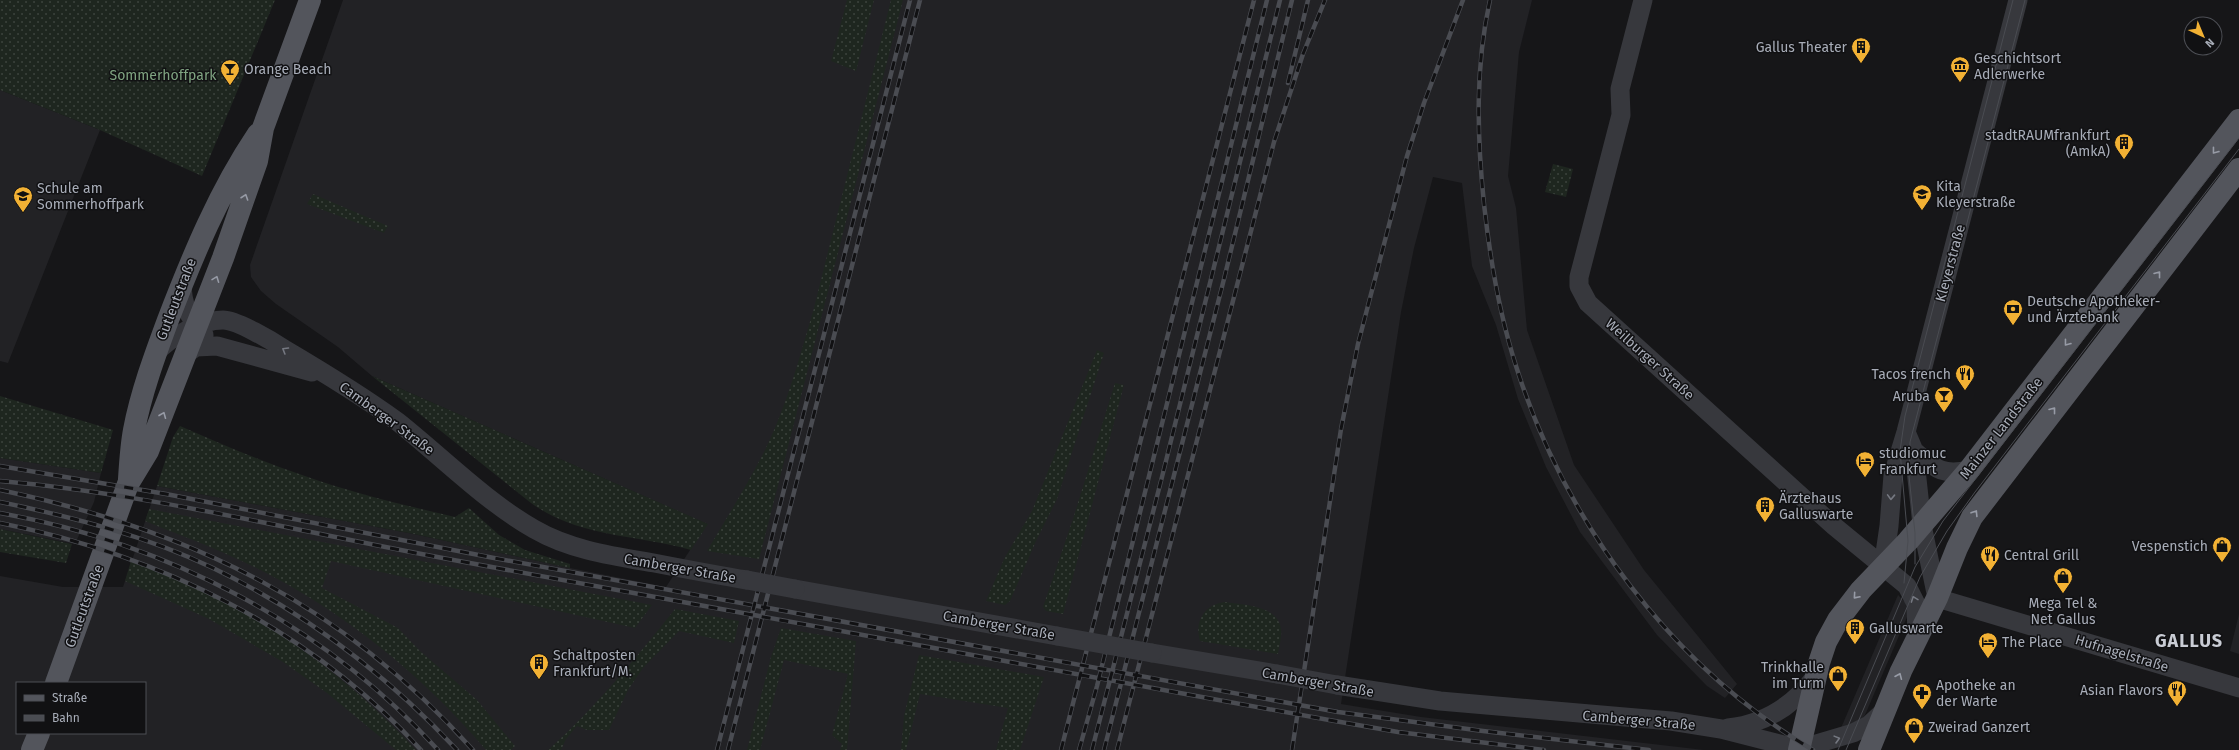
<svg xmlns="http://www.w3.org/2000/svg" width="2239" height="750" font-family="'Fira Sans',sans-serif">
<style>
.built{fill:#222225;fill-rule:evenodd}
.grass{fill:url(#grass-dots)}
.lines{fill:none;stroke-linecap:round;stroke-linejoin:round}
.minor{stroke:#37383d;stroke-width:19}
.major{stroke:#53555c;stroke-width:22}
.tram{stroke:#4a4c52;stroke-width:1}
.rail-casing{stroke:#4a4c52;stroke-width:4.5}
.rail{stroke:#111113;stroke-width:3;stroke-dasharray:9;stroke-linecap:butt}
.minor-bridge{stroke:#37383d;stroke-width:19}
.oneway{stroke:#979ba6}
.oneway2{stroke:#757881}
.labels{text-anchor:middle;stroke-width:3;stroke-linejoin:round;paint-order:stroke}
.poi-label{font-size:14px;fill:#a8adb8;stroke:#111113;text-anchor:start}
.park-label{font-size:14px;fill:#7fa381;stroke:#111113}
.street-label{font-size:14px;fill:#a8adb8;stroke:#111113}
.district-label{font-size:18px;font-weight:bold;letter-spacing:1px;fill:#c9ccd4;stroke:#111113}
</style>
<defs>
<pattern id="grass-dots" width="8" height="8" patternUnits="userSpaceOnUse"><rect width="8" height="8" fill="#1e261f"/><path d="M2 2h.1M6 6h.1" fill="none" stroke="#3c433d" stroke-width="1.8" stroke-linecap="round"/></pattern>
</defs>
<rect width="100%" height="100%" fill="#161618"/>
<!-- built -->
<path class="built" d="M 343,0 L 1532,0 L 1519,52 L 1508,176 L 1516,208 L 1527,330 L 1574,465 L 1644,570 L 1737,684 L 1725,698 L 1707,686 L 1657,635 L 1580,532 L 1546,467 L 1518,399 L 1496,325 L 1472,266 L 1462,183 L 1433,177 L 1414,248 L 1401,312 L 1341,704 L 1421,717 L 1704,750 L 0,750 L 0,576 L 63,587 L 123,587 L 157,486 L 414,534 L 570,568 L 666,587 L 707,524 L 372,376 L 338,347 L 276,304 L 261,291 L 251,277 L 250,265 ZM 17,683 L 145,683 L 145,733 L 17,733 Z
M 0,90 L 100,130 L 8,363 L 0,361 Z
M 0,458 L 101,473 L 94,502 L 75,544 L 0,529 Z
M 1898,595 L 1905,602 L 1907,609 L 1907,617 L 1865,715 L 1862,719 L 1841,728 Z
M 2239,614 L 2239,654 L 2230,651 Z"/>
<!-- grass -->
<path class="grass" d="M 0,0 L 275,0 L 202,176 L 100,130 L 0,90 Z
M 847,0 L 874,0 L 856,71 L 831,61 Z
M 891,0 L 903,0 L 759,559 L 707,551 C 727,517 748,484 765,450 C 787,405 800,356 814,308 Z
M 1553,164 L 1573,169 L 1566,197 L 1545,192 Z
M 313,194 L 388,226 L 384,233 L 307,204 Z
M 1097,350 L 1104,353 L 1057,499 L 1036,541 L 1010,601 L 1005,605 L 986,601 L 1005,557 L 1032,511 Z
M 372,376 L 708,524 L 691,550 C 635,534 580,538 531,503 Z
M 1115,383 L 1124,385 L 1063,614 L 1046,611 L 1043,607 L 1073,519 Z
M 0,396 L 113,430 L 101,473 L 0,458 Z
M 180,426 C 221,444 261,461 302,475 C 352,493 404,505 455,517 L 469,508 L 499,535 L 525,550 L 570,564 L 570,568 L 414,534 L 157,486 L 173,437 Z
M 149,509 L 652,605 L 635,628 L 331,561 L 322,588 L 398,628 L 420,651 L 477,700 L 515,746 L 511,750 L 486,750 C 416,667 324,596 224,553 C 198,541 171,532 145,521 Z
M 0,529 L 72,544 L 66,563 L 0,552 Z
M 131,561 C 239,597 339,667 416,750 L 396,750 L 327,693 L 283,662 L 209,619 L 125,581 Z
M 1225,602 C 1243,605 1278,605 1281,629 C 1282,637 1279,647 1278,654 L 1200,641 C 1194,621 1205,604 1225,602 Z
M 675,609 L 739,621 L 734,643 L 679,631 L 643,668 L 628,690 L 609,730 L 587,730 L 577,726 L 566,739 L 561,750 L 548,750 C 595,708 636,658 675,609 Z
M 781,628 L 856,641 L 847,750 L 840,750 L 842,744 L 832,735 L 848,674 L 784,660 L 760,750 L 747,750 L 771,657 Z
M 919,655 L 1044,677 L 1020,750 L 996,750 L 1008,708 L 920,694 L 906,750 L 901,750 L 904,716 Z"/>
<g class="lines">
<!-- minor -->
<path class="minor" d="M 1643,0 L 1620,89 L 1621,115 L 1579,277 L 1579,286 L 1588,303 L 1834,526 L 1907,586 L 1916,604 L 1917,637
M 182,282 C 182,307 189,316 204,335
M 187,353 L 196,347 L 217,346 L 312,372
M 155,354 C 170,337 200,320 223,320 C 237,320 272,341 284,349 C 323,372 361,395 398,422 C 442,457 485,501 534,529 C 570,550 613,556 654,563 C 685,569 716,575 747,580
M 1906,432 L 1914,451 L 1922,525 L 1937,598 L 2239,688
M 1914,451 C 1935,468 1941,476 1969,470
M 1883,567 L 1889,526 L 1893,475 L 1906,432 L 2018,0
M 795,589 L 1057,636
M 1152,653 L 1277,674
M 1337,685 L 1440,701 L 1671,721 L 1721,729 L 1799,749 L 1853,733 L 1869,725 L 1883,712
M 1728,728 C 1764,724 1793,706 1815,677"/>
<!-- major -->
<path class="major" d="M 129,479 C 130,463 131,446 134,430 C 141,393 155,355 168,320 C 193,255 219,192 258,134
M 56,683 L 128,484 L 148,451 L 223,258 L 257,161 L 263,128 L 310,0
M 32,750 L 39,733
M 1799,750 L 1819,663 L 1826,642 L 1838,620 L 1861,590 L 1908,541 L 1969,470 L 2239,120
M 1869,750 L 1901,671 L 1937,598 L 1957,548 L 1972,517 L 2239,169"/>
<!-- tram -->
<path class="tram" d="M 1915,564 L 1915,533 L 1909,476 L 1910,442 L 2025,0
M 1904,583 L 1908,541 L 1900,451 L 1905,416 L 2013,0
M 1838,750 L 1915,567 L 1943,521 L 2239,138
M 1846,750 L 1920,577 L 1947,531 L 1975,492 L 2239,149"/>
<!-- rail casing -->
<g class="rail-casing">
<path id="rail" d="M 1490,0 C 1475,67 1477,136 1484,204 C 1490,259 1499,313 1516,366 C 1565,522 1672,667 1813,750
M 1288,83 L 1308,0
M 0,466 L 166,494 L 494,558 L 1338,712 L 1483,731 L 1649,750
M 0,481 C 151,494 299,532 448,559 C 741,613 1035,667 1329,720 L 1398,732 L 1544,750
M 0,490 C 191,530 341,603 473,750
M 0,502 C 73,517 146,536 213,568 C 306,613 387,675 457,750
M 0,513 C 166,543 324,624 438,750
M 0,523 C 159,555 311,629 421,750
M 717,750 L 910,0
M 728,750 L 920,0
M 1061,750 L 1254,0
M 1079,750 L 1097,686 L 1267,0
M 1092,750 L 1162,477 L 1280,0
M 1104,750 L 1224,279 L 1292,0
M 1117,750 L 1274,142 L 1303,54 L 1325,0
M 1292,750 L 1341,429 L 1358,344 L 1407,156 L 1424,103 L 1463,0"/>
</g>
<!-- rail -->
<use href="#rail" class="rail"/>
<!-- minor-bridge -->
<path class="minor-bridge" d="M 747,580 L 795,589
M 1057,636 L 1152,653
M 1277,674 L 1337,685"/>
</g>
<!-- one-way arrows -->
<defs><path id="oneway-chevron" d="M-2-3.5L2.5 0L-2 3.5" fill="none" stroke-width="1.6" stroke-linecap="round" stroke-linejoin="round"/></defs>
<g class="oneway">
<use href="#oneway-chevron" transform="translate(2215 151) rotate(128)"/>
<use href="#oneway-chevron" transform="translate(245 197) rotate(-71)"/>
<use href="#oneway-chevron" transform="translate(2158 274) rotate(-52)"/>
<use href="#oneway-chevron" transform="translate(216 279) rotate(-69)"/>
<use href="#oneway-chevron" transform="translate(2067 343) rotate(128)"/>
<use href="#oneway-chevron" transform="translate(2053 410) rotate(-52)"/>
<use href="#oneway-chevron" transform="translate(163 415) rotate(-68)"/>
<use href="#oneway-chevron" transform="translate(1975 513) rotate(-58)"/>
<use href="#oneway-chevron" transform="translate(1856 596) rotate(131)"/>
<use href="#oneway-chevron" transform="translate(1899 676) rotate(-67)"/>
</g>
<g class="oneway2">
<use href="#oneway-chevron" transform="translate(285 350) rotate(-149)"/>
<use href="#oneway-chevron" transform="translate(1891 497) rotate(92)"/>
<use href="#oneway-chevron" transform="translate(1914 599) rotate(-110)"/>
<use href="#oneway-chevron" transform="translate(1837 739) rotate(-15)"/>
</g>
<!-- icons -->
<defs>
<g id="building-pin" transform="scale(1)"><path d="M0 17L-7.5 6A9.5 9.5 0 1 1 7.5 6Z" fill="#f2b134" stroke="#111113"/><path d="M-4-6H4V6H1V3H-1V6H-4ZM-2.5-4.3h1.7v1.8h-1.7ZM.8-4.3h1.7v1.8H.8ZM-2.5-1h1.7V.8h-1.7ZM.8-1h1.7V.8H.8Z" fill="#111"/></g>
<g id="museum-pin" transform="scale(1)"><path d="M0 17L-7.5 6A9.5 9.5 0 1 1 7.5 6Z" fill="#f2b134" stroke="#111113"/><path d="M0-6L6-3V-2H-6V-3ZM-5-1h2V3h-2ZM-1-1h2V3h-2ZM3-1h2V3H3ZM-6 4H6V6H-6Z" fill="#111"/></g>
<g id="bar-pin" transform="scale(1)"><path d="M0 17L-7.5 6A9.5 9.5 0 1 1 7.5 6Z" fill="#f2b134" stroke="#111113"/><path d="M-6-5H6L.8 .8V4.5H3.5V6h-7V4.5H-.8V.8Z" fill="#111"/></g>
<g id="school-pin" transform="scale(1)"><path d="M0 17L-7.5 6A9.5 9.5 0 1 1 7.5 6Z" fill="#f2b134" stroke="#111113"/><path d="M0-5L7-2L0 1L-7-2ZM-4 1L0 2.5L4 1V4Q0 6-4 4Z" fill="#111"/></g>
<g id="bank-pin" transform="scale(1)"><path d="M0 17L-7.5 6A9.5 9.5 0 1 1 7.5 6Z" fill="#f2b134" stroke="#111113"/><path d="M-6-4H6V4H-6ZM0-2.3a2.3 2.3 0 1 0 0 4.6a2.3 2.3 0 1 0 0-4.6Z" fill="#111"/></g>
<g id="restaurant-pin" transform="scale(1)"><path d="M0 17L-7.5 6A9.5 9.5 0 1 1 7.5 6Z" fill="#f2b134" stroke="#111113"/><path d="M-5-6h1v4h1v-4h1v4h1v-4h1v5L-1.5 .5V6h-2V.5L-5-1ZM5-6V6H3V1.5H1.5Q1.5-4 5-6Z" fill="#111"/></g>
<g id="hotel-pin" transform="scale(1)"><path d="M0 17L-7.5 6A9.5 9.5 0 1 1 7.5 6Z" fill="#f2b134" stroke="#111113"/><path d="M-6-4.5h1.5V1H6V5H4.5V3h-9V5H-6ZM-4 0a1.8 1.8 0 1 1 3.6 0ZM.5 0V-2.5h3Q6-2.5 6 0Z" fill="#111"/></g>
<g id="shop-pin" transform="scale(1)"><path d="M0 17L-7.5 6A9.5 9.5 0 1 1 7.5 6Z" fill="#f2b134" stroke="#111113"/><path d="M-5-2.5h2.3a2.7 3.5 0 0 1 5.4 0H5L5.5 6h-11ZM-1.5-2.5h3a1.5 2.3 0 0 0-3 0Z" fill="#111"/></g>
<g id="pharmacy-pin" transform="scale(1)"><path d="M0 17L-7.5 6A9.5 9.5 0 1 1 7.5 6Z" fill="#f2b134" stroke="#111113"/><path d="M-2-6h4v4h4v4h-4v4h-4v-4h-4v-4h4Z" fill="#111"/></g>
</defs>
<g fill-rule="evenodd">
<use href="#building-pin" x="1861" y="47"/>
<use href="#museum-pin" x="1960" y="66"/>
<use href="#bar-pin" x="230" y="69"/>
<use href="#building-pin" x="2124" y="143"/>
<use href="#school-pin" x="1922" y="194"/>
<use href="#school-pin" x="23" y="196"/>
<use href="#bank-pin" x="2013" y="309"/>
<use href="#restaurant-pin" x="1965" y="374"/>
<use href="#bar-pin" x="1944" y="396"/>
<use href="#hotel-pin" x="1865" y="461"/>
<use href="#building-pin" x="1765" y="506"/>
<use href="#shop-pin" x="2222" y="546"/>
<use href="#restaurant-pin" x="1990" y="555"/>
<use href="#shop-pin" x="2063" y="577"/>
<use href="#building-pin" x="1855" y="628"/>
<use href="#hotel-pin" x="1988" y="642"/>
<use href="#building-pin" x="539" y="663"/>
<use href="#shop-pin" x="1838" y="675"/>
<use href="#restaurant-pin" x="2177" y="690"/>
<use href="#pharmacy-pin" x="1922" y="693"/>
<use href="#shop-pin" x="1914" y="727"/>
</g>
<g class="labels">
<!-- poi labels -->
<g class="poi-label">
<text x="1847" y="52" text-anchor="end">Gallus Theater</text>
<text x="1974" y="63">Geschichtsort<tspan x="1974" dy="16">Adlerwerke</tspan></text>
<text x="244" y="74">Orange Beach</text>
<text x="2110" y="140" text-anchor="end">stadtRAUMfrankfurt<tspan x="2110" dy="16">(AmkA)</tspan></text>
<text x="1936" y="191">Kita<tspan x="1936" dy="16">Kleyerstraße</tspan></text>
<text x="37" y="193">Schule am<tspan x="37" dy="16">Sommerhoffpark</tspan></text>
<text x="2027" y="306">Deutsche Apotheker-<tspan x="2027" dy="16">und Ärztebank</tspan></text>
<text x="1951" y="379" text-anchor="end">Tacos french</text>
<text x="1930" y="401" text-anchor="end">Aruba</text>
<text x="1879" y="458">studiomuc<tspan x="1879" dy="16">Frankfurt</tspan></text>
<text x="1779" y="503">Ärztehaus<tspan x="1779" dy="16">Galluswarte</tspan></text>
<text x="2208" y="551" text-anchor="end">Vespenstich</text>
<text x="2004" y="560">Central Grill</text>
<text x="2063" y="608" text-anchor="middle">Mega Tel &amp;<tspan x="2063" dy="16">Net Gallus</tspan></text>
<text x="1869" y="633">Galluswarte</text>
<text x="2002" y="647">The Place</text>
<text x="553" y="660">Schaltposten<tspan x="553" dy="16">Frankfurt/M.</tspan></text>
<text x="1824" y="672" text-anchor="end">Trinkhalle<tspan x="1824" dy="16">im Turm</tspan></text>
<text x="1936" y="690">Apotheke an<tspan x="1936" dy="16">der Warte</tspan></text>
<text x="2163" y="695" text-anchor="end">Asian Flavors</text>
<text x="1928" y="732">Zweirad Ganzert</text>
</g>
<!-- park labels -->
<g class="park-label">
<text x="163" y="80">Sommerhoffpark</text>
</g>
<!-- street labels -->
<g class="street-label">
<text transform="translate(1950 263) rotate(-75)" y="5">Kleyerstraße</text>
<text transform="translate(176 299) rotate(-69)" y="5">Gutleutstraße</text>
<text transform="translate(1650 359) rotate(42)" y="5">Weilburger Straße</text>
<text transform="translate(387 418) rotate(36)" y="5">Camberger Straße</text>
<text transform="translate(2001 428) rotate(-52)" y="5">Mainzer Landstraße</text>
<text transform="translate(680 568) rotate(10)" y="5">Camberger Straße</text>
<text transform="translate(84 606) rotate(-70)" y="5">Gutleutstraße</text>
<text transform="translate(999 625) rotate(10)" y="5">Camberger Straße</text>
<text transform="translate(2122 653) rotate(17)" y="5">Hufnagelstraße</text>
<text transform="translate(1318 682) rotate(10)" y="5">Camberger Straße</text>
<text transform="translate(1639 720) rotate(5)" y="5">Camberger Straße</text>
</g>
<!-- district labels -->
<g class="district-label">
<text x="2189" y="647">GALLUS</text>
</g>
</g>
<!-- legend -->
<rect x="16" y="682" width="130" height="52" fill="#111113" stroke="#4d4f55"/>
<rect x="24" y="695" width="20" height="6" fill="#53555c" stroke="#4d4f55"/>
<text x="52" y="702" font-size="12" fill="#a8adb8">Straße</text>
<rect x="24" y="715" width="20" height="6" fill="#4a4c52" stroke="#4d4f55"/>
<text x="52" y="722" font-size="12" fill="#a8adb8">Bahn</text>
<!-- north arrow -->
<g transform="translate(2203 36) rotate(136)"><circle r="19" fill="#111113" stroke="#4d4f55"/>
<path d="M0-3L7 15L0 10L-7 15Z" fill="#f2b134"/>
<text y="-6" font-size="11" font-weight="bold" text-anchor="middle" fill="#a8adb8">N</text>
</g>
</svg>
